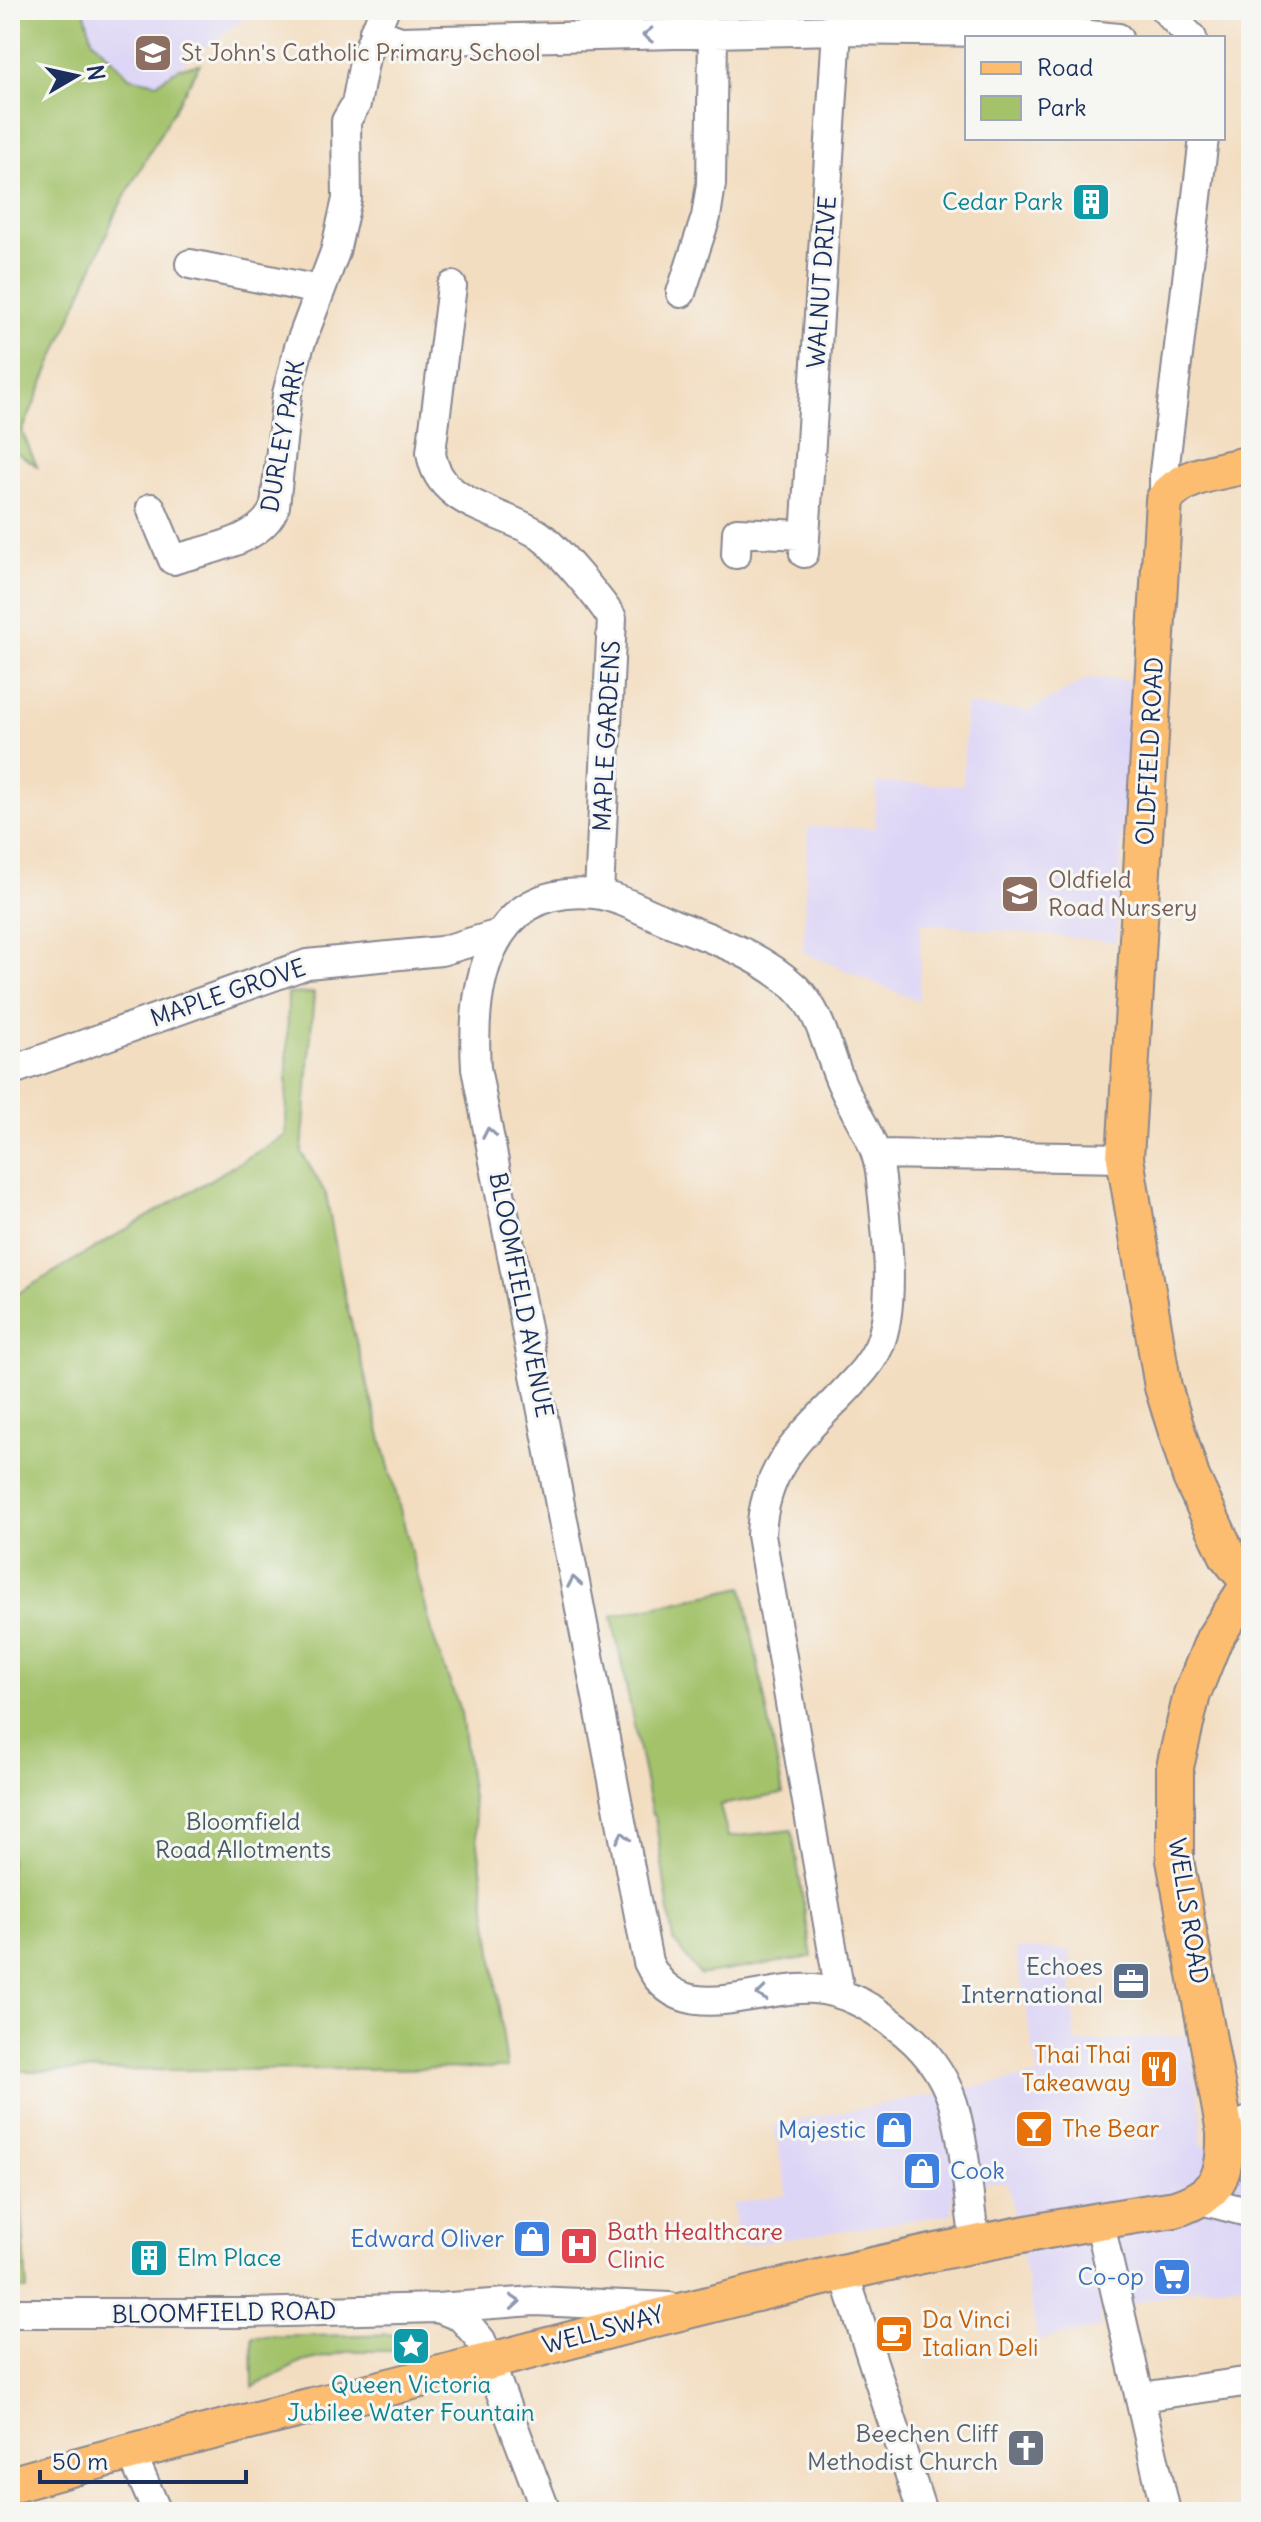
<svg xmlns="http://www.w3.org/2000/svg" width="1261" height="2522" font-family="Delius,sans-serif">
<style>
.built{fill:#ddd5f6}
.green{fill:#a3c26a;stroke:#5f7864;stroke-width:2}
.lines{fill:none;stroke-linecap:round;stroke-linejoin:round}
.minor-casing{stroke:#87868f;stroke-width:32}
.major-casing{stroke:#87868f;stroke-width:40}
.minor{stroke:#fff;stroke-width:28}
.major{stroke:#fcbd6f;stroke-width:36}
.oneway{stroke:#8d97ae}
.labels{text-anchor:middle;stroke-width:6;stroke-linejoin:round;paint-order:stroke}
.education-label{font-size:24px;fill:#785e54;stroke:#f6f6f2;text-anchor:start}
.culture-label{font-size:24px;fill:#0d838f;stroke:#f6f6f2;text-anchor:end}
.street-label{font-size:24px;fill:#1b2f5e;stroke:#f6f6f2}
.park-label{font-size:24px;fill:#445b62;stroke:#f6f6f2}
.service-label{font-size:24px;fill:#4e5e75;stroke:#f6f6f2;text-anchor:end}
.food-label{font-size:24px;fill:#c56008;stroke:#f6f6f2;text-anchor:start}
.shop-label{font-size:24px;fill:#366cbe;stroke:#f6f6f2;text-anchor:end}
.health-label{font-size:24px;fill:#be3a42;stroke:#f6f6f2;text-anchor:start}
.worship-label{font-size:24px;fill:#5b616d;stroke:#f6f6f2;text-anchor:end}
</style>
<rect width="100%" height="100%" fill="#f6f6f2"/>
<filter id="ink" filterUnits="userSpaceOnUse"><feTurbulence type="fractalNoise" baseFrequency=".0125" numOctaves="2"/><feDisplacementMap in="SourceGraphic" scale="16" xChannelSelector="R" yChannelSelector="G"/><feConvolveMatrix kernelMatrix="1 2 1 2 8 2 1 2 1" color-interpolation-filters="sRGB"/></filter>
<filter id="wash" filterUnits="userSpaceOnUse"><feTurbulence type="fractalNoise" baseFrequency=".006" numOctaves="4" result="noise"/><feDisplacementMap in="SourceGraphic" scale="32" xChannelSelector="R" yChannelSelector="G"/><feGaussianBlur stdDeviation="1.8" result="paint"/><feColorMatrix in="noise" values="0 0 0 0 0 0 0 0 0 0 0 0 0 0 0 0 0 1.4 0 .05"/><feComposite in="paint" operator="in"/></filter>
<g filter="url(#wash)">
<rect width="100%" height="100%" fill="#f3ddc0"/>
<!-- built -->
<path class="built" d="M 84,10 L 256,10 L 156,83 L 131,76 L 92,39 Z
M 1089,678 L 1131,681 L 1116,942 L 921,923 L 919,1002 L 803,952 L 808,827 L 875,828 L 877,783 L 963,785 L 966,705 L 1029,711 Z
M 1015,1949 L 1070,1950 L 1075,2043 L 1187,2035 L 1202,2115 L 1201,2145 L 1240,2145 L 1251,2136 L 1251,2284 L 1204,2287 L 1143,2301 L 1099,2314 L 1100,2328 L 1038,2340 L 1008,2183 L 954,2182 L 952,2214 L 739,2246 L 733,2204 L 787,2194 L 774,2125 L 1038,2075 Z"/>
<!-- green -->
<path class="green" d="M 10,10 L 84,10 L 92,39 L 129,77 L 157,83 L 179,68 L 200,64 L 116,212 L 22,432 L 37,466 L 10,448 Z
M 314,993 L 302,1153 L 326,1194 L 346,1303 L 434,1639 L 461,1713 L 507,2068 L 20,2071 L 10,1979 L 10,1298 L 286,1135 L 288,994 Z
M 743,1587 L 783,1794 L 720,1805 L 728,1837 L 792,1830 L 812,1957 L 700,1975 L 673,1940 L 655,1816 L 652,1815 L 612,1616 Z
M 10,2027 L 27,2290 L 10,2289 Z
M 411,2334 L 416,2345 L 413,2351 L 350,2351 L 302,2362 L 253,2387 L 252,2337 Z"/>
</g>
<g filter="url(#ink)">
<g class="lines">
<!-- minor casing -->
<g class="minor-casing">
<path id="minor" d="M 1165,10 L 1192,38
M 374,31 L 400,41 L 837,30 L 1070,33 L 1118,38
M 190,264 L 319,290
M 452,286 L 431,452 C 437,505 498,509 538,534 C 557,547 599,598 612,618 L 599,894
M 681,293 L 706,217 L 711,184 L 713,33
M 1164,500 L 1164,472 L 1204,138
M 151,508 L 173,560 C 206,549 263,542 275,506 L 287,394 L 299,347 L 335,252 L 347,199 L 346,121 L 356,104 L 365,57 L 384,10
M 804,553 L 837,30
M 736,554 L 737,532 L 805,535
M 10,1071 L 307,964 L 441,951 L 499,934
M 878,1154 L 1125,1158
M 840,1993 L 761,1535 C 764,1468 798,1439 842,1394 C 856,1379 870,1366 879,1346 C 897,1302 886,1227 881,1179 C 878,1141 854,1114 840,1080 C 827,1049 821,1012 796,988 C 760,955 718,941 674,924 C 650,915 621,897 595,894 C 488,883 471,986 476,1068 L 648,1962 C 680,2032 756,1985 814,1989 C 845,1991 872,2007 896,2026 C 922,2045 943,2072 953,2103 C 966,2147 968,2198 975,2243
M 1225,2132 L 1251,2120
M 1201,2200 L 1251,2213
M 1099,2220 L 1166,2512
M 843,2270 L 922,2512
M 438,2308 L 461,2317 L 481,2340 L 546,2512
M 10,2313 L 248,2313 L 437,2308 L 535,2301 L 670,2307
M 1141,2397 L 1251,2381
M 130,2450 L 157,2512"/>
</g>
<!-- major casing -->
<g class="major-casing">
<path id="major" d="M 1250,1583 L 1228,1556 L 1191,1477 L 1163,1387 L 1125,1158 L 1164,500 C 1184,473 1220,472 1251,464
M 10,2485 C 169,2439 331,2403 491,2361 C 718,2301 943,2243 1175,2209 C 1218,2195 1226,2176 1225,2132 L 1175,1860 L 1175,1767 L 1192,1694 L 1214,1639 L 1251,1582"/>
</g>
<!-- minor -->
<use href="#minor" class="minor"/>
<!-- major -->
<use href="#major" class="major"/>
</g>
<!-- one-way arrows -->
<defs><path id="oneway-chevron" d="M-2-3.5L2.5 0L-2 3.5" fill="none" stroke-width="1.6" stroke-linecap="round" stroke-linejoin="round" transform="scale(2)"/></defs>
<g class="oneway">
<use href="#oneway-chevron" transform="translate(648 35) rotate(179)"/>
<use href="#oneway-chevron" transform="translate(489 1133) rotate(-101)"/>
<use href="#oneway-chevron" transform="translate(574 1582) rotate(-100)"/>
<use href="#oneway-chevron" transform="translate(623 1837) rotate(-101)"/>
<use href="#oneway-chevron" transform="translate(762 1994) rotate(173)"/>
<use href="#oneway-chevron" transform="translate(515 2302) rotate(-4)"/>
</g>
</g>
<!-- icons -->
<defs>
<g id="school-square" transform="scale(2)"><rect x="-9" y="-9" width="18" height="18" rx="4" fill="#8d6e63" stroke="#f6f6f2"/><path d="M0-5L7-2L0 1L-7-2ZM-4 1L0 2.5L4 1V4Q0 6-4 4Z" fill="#fff"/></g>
<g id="building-square" transform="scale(2)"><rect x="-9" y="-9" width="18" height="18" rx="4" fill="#0f9aa8" stroke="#f6f6f2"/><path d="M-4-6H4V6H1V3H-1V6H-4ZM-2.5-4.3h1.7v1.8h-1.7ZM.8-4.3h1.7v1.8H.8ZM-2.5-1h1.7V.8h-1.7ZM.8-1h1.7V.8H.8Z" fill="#fff"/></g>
<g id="office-square" transform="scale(2)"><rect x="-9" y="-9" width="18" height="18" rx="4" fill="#5c6f8a" stroke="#f6f6f2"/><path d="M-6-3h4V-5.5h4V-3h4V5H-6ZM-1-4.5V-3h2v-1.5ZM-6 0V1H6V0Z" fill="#fff"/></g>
<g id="restaurant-square" transform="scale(2)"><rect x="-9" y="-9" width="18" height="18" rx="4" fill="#e8710a" stroke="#f6f6f2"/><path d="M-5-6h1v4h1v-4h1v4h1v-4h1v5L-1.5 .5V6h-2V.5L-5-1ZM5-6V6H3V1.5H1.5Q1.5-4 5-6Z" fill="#fff"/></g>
<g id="bar-square" transform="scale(2)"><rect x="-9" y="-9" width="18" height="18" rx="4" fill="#e8710a" stroke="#f6f6f2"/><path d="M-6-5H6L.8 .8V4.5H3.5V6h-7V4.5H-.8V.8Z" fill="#fff"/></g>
<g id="shop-square" transform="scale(2)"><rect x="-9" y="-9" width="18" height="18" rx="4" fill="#3f7fe0" stroke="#f6f6f2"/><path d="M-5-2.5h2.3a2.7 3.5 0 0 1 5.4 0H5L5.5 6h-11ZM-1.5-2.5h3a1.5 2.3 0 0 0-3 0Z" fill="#fff"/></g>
<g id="hospital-square" transform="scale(2)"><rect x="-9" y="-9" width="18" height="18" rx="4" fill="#e0444e" stroke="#f6f6f2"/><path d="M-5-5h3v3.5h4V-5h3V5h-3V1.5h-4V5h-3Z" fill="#fff"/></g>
<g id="supermarket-square" transform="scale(2)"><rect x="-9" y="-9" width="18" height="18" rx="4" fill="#3f7fe0" stroke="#f6f6f2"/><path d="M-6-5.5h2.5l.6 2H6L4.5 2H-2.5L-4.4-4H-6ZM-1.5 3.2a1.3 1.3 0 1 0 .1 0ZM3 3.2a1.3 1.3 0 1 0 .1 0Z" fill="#fff"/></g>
<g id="cafe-square" transform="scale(2)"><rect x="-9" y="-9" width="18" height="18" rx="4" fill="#e8710a" stroke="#f6f6f2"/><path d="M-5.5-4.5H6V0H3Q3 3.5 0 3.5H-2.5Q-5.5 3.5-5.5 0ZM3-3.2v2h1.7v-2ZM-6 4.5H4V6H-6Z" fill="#fff"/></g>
<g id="sight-square" transform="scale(2)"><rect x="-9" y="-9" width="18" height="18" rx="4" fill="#0f9aa8" stroke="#f6f6f2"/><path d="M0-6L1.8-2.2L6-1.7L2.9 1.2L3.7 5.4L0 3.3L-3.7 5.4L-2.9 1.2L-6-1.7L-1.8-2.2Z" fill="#fff"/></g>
<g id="church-square" transform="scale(2)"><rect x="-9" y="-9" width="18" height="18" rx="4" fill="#6b7280" stroke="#f6f6f2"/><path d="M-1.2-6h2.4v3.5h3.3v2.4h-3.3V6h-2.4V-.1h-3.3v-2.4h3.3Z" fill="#fff"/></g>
</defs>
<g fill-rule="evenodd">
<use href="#school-square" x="153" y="53"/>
<use href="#building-square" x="1091" y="202"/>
<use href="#school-square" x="1020" y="894"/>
<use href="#office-square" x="1131" y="1981"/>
<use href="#restaurant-square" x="1159" y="2069"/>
<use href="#bar-square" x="1034" y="2129"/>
<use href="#shop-square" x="894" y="2130"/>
<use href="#shop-square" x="922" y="2171"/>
<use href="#shop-square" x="532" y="2239"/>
<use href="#hospital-square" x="579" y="2246"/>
<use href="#building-square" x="149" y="2258"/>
<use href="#supermarket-square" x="1172" y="2277"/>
<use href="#cafe-square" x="894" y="2334"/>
<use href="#sight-square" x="411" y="2346"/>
<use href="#church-square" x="1026" y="2448"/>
</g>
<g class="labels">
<!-- education labels -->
<g class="education-label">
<text x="181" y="61">St John's Catholic Primary School</text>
<text x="1048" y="888">Oldfield<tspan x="1048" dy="28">Road Nursery</tspan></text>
</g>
<!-- culture labels -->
<g class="culture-label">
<text x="1063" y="210">Cedar Park</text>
<text x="177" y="2266" text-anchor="start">Elm Place</text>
<text x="411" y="2393" text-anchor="middle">Queen Victoria<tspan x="411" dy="28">Jubilee Water Fountain</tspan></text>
</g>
<!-- street labels -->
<g class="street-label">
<text transform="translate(822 282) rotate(-86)" y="8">WALNUT DRIVE</text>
<text transform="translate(283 436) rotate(-80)" y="8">DURLEY PARK</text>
<text transform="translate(607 736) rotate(-87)" y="8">MAPLE GARDENS</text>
<text transform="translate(1150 751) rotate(-87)" y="8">OLDFIELD ROAD</text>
<text transform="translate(228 993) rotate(-19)" y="8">MAPLE GROVE</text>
<text transform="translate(521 1295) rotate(79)" y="8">BLOOMFIELD AVENUE</text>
<text transform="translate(1188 1911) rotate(81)" y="8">WELLS ROAD</text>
<text transform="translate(224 2313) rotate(-1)" y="8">BLOOMFIELD ROAD</text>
<text transform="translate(603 2330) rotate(-15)" y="8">WELLSWAY</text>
</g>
<!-- park labels -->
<g class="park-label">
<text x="243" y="1830">Bloomfield<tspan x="243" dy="28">Road Allotments</tspan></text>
</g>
<!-- service labels -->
<g class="service-label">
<text x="1103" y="1975">Echoes<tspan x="1103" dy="28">International</tspan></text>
</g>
<!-- food labels -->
<g class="food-label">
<text x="1131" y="2063" text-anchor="end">Thai Thai<tspan x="1131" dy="28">Takeaway</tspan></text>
<text x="1062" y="2137">The Bear</text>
<text x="922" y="2328">Da Vinci<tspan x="922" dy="28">Italian Deli</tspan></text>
</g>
<!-- shop labels -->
<g class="shop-label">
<text x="866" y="2138">Majestic</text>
<text x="950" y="2179" text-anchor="start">Cook</text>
<text x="504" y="2247">Edward Oliver</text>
<text x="1144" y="2285">Co-op</text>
</g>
<!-- health labels -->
<g class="health-label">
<text x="607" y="2240">Bath Healthcare<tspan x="607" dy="28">Clinic</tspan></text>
</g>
<!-- worship labels -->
<g class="worship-label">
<text x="998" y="2442">Beechen Cliff<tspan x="998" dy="28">Methodist Church</tspan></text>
</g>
</g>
<!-- margin -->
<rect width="1261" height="2522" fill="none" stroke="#f6f6f2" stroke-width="40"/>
<!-- legend -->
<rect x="965" y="36" width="260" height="104" fill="#f6f6f2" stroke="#9ea6b7" stroke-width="2"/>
<rect x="981" y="62" width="40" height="12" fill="#fcbd6f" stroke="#9ea6b7" stroke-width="2"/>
<text x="1037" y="76" font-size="24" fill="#1b2f5e">Road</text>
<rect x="981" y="96" width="40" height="24" fill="#a3c26a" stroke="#9ea6b7" stroke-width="2"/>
<text x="1037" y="116" font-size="24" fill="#1b2f5e">Park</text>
<!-- north arrow -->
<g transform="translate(76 76) rotate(81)" stroke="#f6f6f2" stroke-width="6" paint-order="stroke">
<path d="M0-6L14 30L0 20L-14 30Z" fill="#1b2f5e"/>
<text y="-12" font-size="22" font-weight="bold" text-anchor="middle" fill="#1b2f5e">N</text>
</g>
<!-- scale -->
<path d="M40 2470v12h206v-12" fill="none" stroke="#1b2f5e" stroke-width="4"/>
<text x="52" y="2470" font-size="24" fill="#1b2f5e" stroke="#f6f6f2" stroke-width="6" paint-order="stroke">50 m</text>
</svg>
